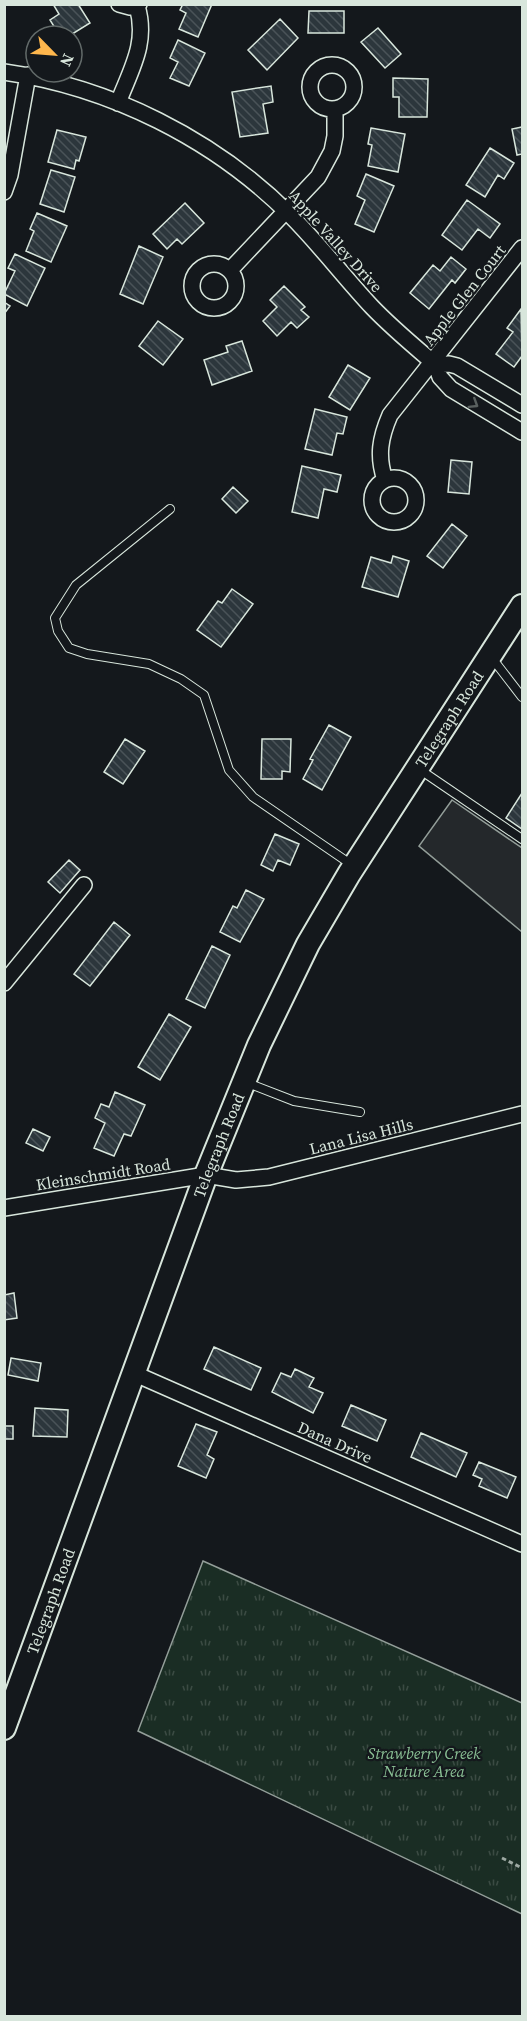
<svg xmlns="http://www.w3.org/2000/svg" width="527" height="2021" font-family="'Source Serif 4',serif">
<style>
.park{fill:url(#park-tufts);stroke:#939e99;stroke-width:1.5}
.parking{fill:#24282b;stroke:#939e99;stroke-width:1.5}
.building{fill:url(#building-back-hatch);stroke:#d8e6dc;stroke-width:1.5}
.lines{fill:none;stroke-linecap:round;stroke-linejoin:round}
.lane-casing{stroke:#d8e6dc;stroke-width:10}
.street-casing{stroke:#d8e6dc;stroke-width:18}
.primary-casing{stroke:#d8e6dc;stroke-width:26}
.path{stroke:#9da8a2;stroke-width:3;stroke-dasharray:4.5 3;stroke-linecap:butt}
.lane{stroke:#14181c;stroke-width:8}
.street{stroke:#14181c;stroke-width:15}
.primary{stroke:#14181c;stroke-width:22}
.oneway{stroke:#59605f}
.labels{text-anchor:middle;stroke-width:4.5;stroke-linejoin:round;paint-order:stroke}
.street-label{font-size:16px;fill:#d8e6dc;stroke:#14181c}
.park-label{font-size:16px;font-style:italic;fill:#8ac095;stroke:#14181c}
</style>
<defs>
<pattern id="park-tufts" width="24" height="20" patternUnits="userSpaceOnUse" patternTransform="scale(1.5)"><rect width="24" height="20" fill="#1a2d24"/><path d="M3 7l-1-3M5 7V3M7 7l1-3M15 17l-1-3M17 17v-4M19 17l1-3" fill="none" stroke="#3b4b43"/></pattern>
<pattern id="building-back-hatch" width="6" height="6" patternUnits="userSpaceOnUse" patternTransform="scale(1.5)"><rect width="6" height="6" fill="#2c363c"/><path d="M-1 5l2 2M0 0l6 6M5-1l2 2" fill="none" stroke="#4a5358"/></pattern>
</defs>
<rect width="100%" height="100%" fill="#14181c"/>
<!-- park -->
<path class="park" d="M 203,1561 L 522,1703 L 522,1914 L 138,1731 Z"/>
<!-- parking -->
<path class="parking" d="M 452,800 L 522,848 L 522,932 L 419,846 Z"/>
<!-- building -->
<path class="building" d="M 53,4 L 78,4 L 90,23 L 69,36 L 64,29 L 58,33 L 50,20 L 59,14 Z
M 183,4 L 212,4 L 198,37 L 179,29 L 186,13 L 180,10 Z
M 309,11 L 344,11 L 344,33 L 308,33 Z
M 280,19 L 298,38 L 267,70 L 248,50 Z
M 378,28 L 401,54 L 385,68 L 361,42 Z
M 178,40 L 205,53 L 189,86 L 170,78 L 178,62 L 170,58 Z
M 393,78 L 428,79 L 427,117 L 399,117 L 399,97 L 393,97 Z
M 271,86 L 273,102 L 263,104 L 268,133 L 240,137 L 232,92 Z
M 522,127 L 522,154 L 517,155 L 512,129 Z
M 371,128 L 405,134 L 398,172 L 368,166 L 372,145 L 368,144 Z
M 57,130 L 86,137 L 79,161 L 76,160 L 74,169 L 48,162 Z
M 490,148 L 514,163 L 504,179 L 498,175 L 485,197 L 466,185 Z
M 51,170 L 75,177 L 64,212 L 40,204 Z
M 366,174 L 394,186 L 374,232 L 355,224 L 365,200 L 357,196 Z
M 467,200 L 500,224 L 490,238 L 478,229 L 462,250 L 442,235 Z
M 185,203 L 204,223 L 182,244 L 177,239 L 167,249 L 153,234 Z
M 37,213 L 67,226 L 51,262 L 26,251 L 34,231 L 30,229 Z
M 139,246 L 163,257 L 143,304 L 120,294 Z
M 15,254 L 45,268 L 27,306 L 4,294 L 15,271 L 8,268 Z
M 451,257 L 466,269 L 455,283 L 452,280 L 429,309 L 410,293 L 433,265 L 440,271 Z
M 284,286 L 305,307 L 301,310 L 309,317 L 297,328 L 291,322 L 277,336 L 263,321 L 277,307 L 270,300 Z
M 4,302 L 10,306 L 4,314 Z
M 521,309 L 522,356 L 514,367 L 496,354 L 513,332 L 507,328 Z
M 158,321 L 183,339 L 163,365 L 139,346 Z
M 242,341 L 252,371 L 212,385 L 204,360 L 228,352 L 226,346 Z
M 348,365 L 370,378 L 350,410 L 329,397 Z
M 315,409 L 347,417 L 343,434 L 337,433 L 332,455 L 305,449 Z
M 451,460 L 472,462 L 469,494 L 448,492 Z
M 302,466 L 341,475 L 337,492 L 324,489 L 318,518 L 292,512 Z
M 233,487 L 248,501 L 236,513 L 222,499 Z
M 452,524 L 467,536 L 443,568 L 427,556 Z
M 393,556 L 409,561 L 398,597 L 362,587 L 371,557 L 391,563 Z
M 232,589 L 253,604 L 221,647 L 197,630 L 218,601 L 222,603 Z
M 329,725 L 351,737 L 322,790 L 303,779 L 313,760 L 310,759 Z
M 125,739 L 145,751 L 123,784 L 104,772 Z
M 262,739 L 291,739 L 290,772 L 282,771 L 282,779 L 261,779 Z
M 522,793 L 522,829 L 506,818 Z
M 275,834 L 299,844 L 290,865 L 278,860 L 273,871 L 261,865 Z
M 69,860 L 80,870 L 60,893 L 48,882 Z
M 246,890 L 264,899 L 240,942 L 220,932 L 233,906 L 237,908 Z
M 114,922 L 130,935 L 90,986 L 74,974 Z
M 212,946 L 230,955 L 205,1008 L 186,999 Z
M 169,1014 L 191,1027 L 160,1080 L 138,1067 Z
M 115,1092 L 145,1105 L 131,1136 L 124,1134 L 114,1156 L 94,1148 L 105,1123 L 95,1118 L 101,1104 L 109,1107 Z
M 33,1129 L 50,1137 L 43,1151 L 26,1143 Z
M 14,1293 L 17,1318 L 4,1320 L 4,1295 Z
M 214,1347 L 261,1368 L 251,1390 L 204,1369 Z
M 11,1358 L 41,1363 L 38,1381 L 8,1375 Z
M 295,1369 L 314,1378 L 309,1387 L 323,1393 L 313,1413 L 272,1392 L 281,1373 L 291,1377 Z
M 351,1405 L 386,1420 L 377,1441 L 342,1426 Z
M 35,1408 L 68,1410 L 67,1437 L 33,1436 Z
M 196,1424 L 217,1432 L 207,1455 L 214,1459 L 206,1478 L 178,1466 Z
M 4,1426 L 13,1426 L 13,1439 L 4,1439 Z
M 421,1433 L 467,1453 L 456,1477 L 411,1457 Z
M 479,1462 L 516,1477 L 507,1498 L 479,1486 L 482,1479 L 473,1475 Z"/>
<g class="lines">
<!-- lane casing -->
<g class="lane-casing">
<path id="lane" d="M 170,509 L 76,585 L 55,618 L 58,631 L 69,648 L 87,654 L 149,664 L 181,679 L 204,695 L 229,770 L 253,797 L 352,865
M 492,658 L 522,697
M 419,769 L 522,839
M 245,1082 L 294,1101 L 360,1112"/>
</g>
<!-- street casing -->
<g class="street-casing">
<path id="street" d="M 119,4 L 130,7 L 139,4
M310 87a22 22 0 1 1 44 0a22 22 0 1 1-44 0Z
M 4,72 C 110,87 214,139 290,215 C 319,244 344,277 372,307 C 392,328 414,346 436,365 L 440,377 L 451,389 L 522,432
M 118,103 C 131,69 148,43 137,6
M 4,192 L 10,175 L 28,75
M192 286a22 22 0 1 1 44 0a22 22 0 1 1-44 0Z
M 230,270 L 318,177 L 332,151 L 335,136 L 335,109
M 436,365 L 449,364 L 457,366 L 522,405
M372 500a22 22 0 1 1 44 0a22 22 0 1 1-44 0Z
M 385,480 C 377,456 380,438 390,415 L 522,248
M 4,983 L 84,885
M 4,1208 L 206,1175 L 236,1180 L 269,1177 L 522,1114
M 133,1373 L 522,1544"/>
</g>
<!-- primary casing -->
<g class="primary-casing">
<g id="primary">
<path id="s1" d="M 4,1728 L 206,1175 L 259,1045 L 308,944 L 349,874 L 522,606"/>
</g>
</g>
<!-- path -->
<path class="path" d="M 502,1858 L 522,1868"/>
<!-- lane -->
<use href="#lane" class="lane"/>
<!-- street -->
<use href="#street" class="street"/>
<!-- primary -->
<use href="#primary" class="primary"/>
</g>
<!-- one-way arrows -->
<defs><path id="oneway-chevron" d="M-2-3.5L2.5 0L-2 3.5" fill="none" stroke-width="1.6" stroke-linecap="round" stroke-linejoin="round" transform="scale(1.5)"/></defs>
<use class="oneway" href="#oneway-chevron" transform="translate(474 404) rotate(32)"/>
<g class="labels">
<!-- street labels -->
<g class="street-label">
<text transform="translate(336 241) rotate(48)" y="6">Apple Valley Drive</text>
<text transform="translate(464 295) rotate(-52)" y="6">Apple Glen Court</text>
<text dy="6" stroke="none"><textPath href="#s1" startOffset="1107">Telegraph Road</textPath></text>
<text transform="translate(361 1136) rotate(-14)" y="6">Lana Lisa Hills</text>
<text dy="6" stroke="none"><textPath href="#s1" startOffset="621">Telegraph Road</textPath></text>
<text transform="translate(103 1174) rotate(-9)" y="6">Kleinschmidt Road</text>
<text transform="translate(335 1442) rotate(24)" y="6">Dana Drive</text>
<text dy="6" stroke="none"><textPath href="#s1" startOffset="135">Telegraph Road</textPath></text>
</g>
<!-- park labels -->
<g class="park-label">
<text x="424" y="1759">Strawberry Creek<tspan x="424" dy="18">Nature Area</tspan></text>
</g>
</g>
<!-- border -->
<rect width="527" height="2021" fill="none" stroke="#d8e6dc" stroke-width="12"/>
<!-- north arrow -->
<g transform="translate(54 54) rotate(115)"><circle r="28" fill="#14181c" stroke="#626a69" stroke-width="1.5"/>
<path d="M0-4.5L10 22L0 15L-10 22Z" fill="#ffb74d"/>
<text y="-9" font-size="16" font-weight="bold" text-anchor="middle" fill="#d8e6dc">N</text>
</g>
</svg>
